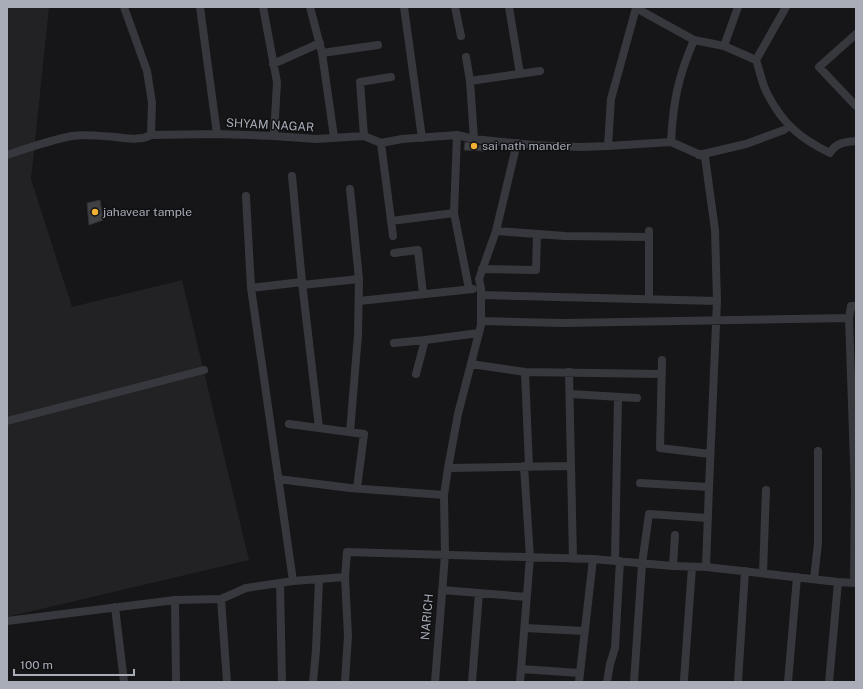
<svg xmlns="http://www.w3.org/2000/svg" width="863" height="689" font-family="'Public Sans',sans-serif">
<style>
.built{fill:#222225}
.building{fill:#404145;stroke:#303034}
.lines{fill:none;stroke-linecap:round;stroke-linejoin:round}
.street{stroke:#37383d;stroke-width:8}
.poi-dot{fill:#f2b134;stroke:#111113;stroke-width:1.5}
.labels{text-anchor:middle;stroke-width:3;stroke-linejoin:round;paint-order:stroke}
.street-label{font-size:12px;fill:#a8adb8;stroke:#111113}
.poi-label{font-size:12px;fill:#a8adb8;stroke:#111113;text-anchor:start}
</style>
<rect width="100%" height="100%" fill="#161618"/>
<!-- built -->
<path class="built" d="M 7,7 L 49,7 L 31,179 L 72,307 L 182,280 L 249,560 L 7,617 Z"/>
<!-- building -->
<path class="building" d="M 465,142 L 484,146 L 485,151 L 464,150 Z
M 100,200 L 103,220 L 89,225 L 87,203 Z"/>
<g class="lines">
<!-- street -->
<path class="street" d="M 124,7 L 147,71 L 152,103 L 151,135
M 200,7 L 217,134
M 263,7 L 277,82 L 274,136
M 310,7 L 322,53 L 334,137
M 404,7 L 422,138
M 455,7 L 461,36
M 509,7 L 520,74
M 856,34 L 819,67 L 856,106
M 694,40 L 724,46 L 738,7
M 724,46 L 756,60 L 786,7
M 322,53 L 378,45
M 466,57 L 470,81 L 474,139
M 756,60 C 760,71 762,85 768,95 C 783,124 801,139 830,153 C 835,143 845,142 856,141
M 273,64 L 320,43
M 470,81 L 540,71
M 457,135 L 454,213 L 469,289
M 364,136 L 360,82 L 391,77
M 671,142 L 705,157 L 715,230 L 717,301 L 709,487
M 381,143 L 393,236
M 7,155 C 28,148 50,140 72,136 C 85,134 101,136 115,137 C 127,138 140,141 151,135 L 217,134 L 274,136 L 316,139 L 364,136 L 381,143 L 402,139 L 457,135 L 474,139 L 533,145 L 581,147 L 608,146 L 671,142 C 673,102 678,77 694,40 L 636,8 L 611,99 L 608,146
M 699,155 L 746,144 L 784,130 L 789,126
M 292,176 L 302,282
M 350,189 L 359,279
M 246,196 L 251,288 L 293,581
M 391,221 L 454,213
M 496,231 L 517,143
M 394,253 L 418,250 L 423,294
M 482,269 L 536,270 L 537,234
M 302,285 L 359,279 L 358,335 L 350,432
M 251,288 L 302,282 L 319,428
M 481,295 L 717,301
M 649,299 L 649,231
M 359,301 L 473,289
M 849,318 L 855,491 L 854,583
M 481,321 L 563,323 L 849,318 L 851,306 L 856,306
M 425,340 L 479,333
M 394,343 L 425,340 L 416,374
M 662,360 L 660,448 L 710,454
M 471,364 L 525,372 L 662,374
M 525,372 L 529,466
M 569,372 L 573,559
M 570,394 L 637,398
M 7,421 L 204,370
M 289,424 L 364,434 L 357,488
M 448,468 L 571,466
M 278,479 L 350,488 L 444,495
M 640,483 L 709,487 L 706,567
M 615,560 L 618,397
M 673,566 L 675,535
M 763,573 L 766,490
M 814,579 L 818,543 L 818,451
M 280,583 L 282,682
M 442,590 L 527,597
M 221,599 L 227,682
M 175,600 L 176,682
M 115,607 L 124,682
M 7,621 L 175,600 L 221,599 L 246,588 L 293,581 L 345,577
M 525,628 L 584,631
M 521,669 L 580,673
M 684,680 L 692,567
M 313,682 L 316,650 L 319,579
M 345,682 L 348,636 L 345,577 L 347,552 L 593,559 L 673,566 L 706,567 L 838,582
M 435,682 L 445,555 L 444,495 L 448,468 L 458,414 L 481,325 L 481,288 L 479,279 L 496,231 L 565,236 L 649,237
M 472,682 L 479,593
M 520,682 L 530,557 L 524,466
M 579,682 L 593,559
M 607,682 L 610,664 L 615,648 L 620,561
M 634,682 L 642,564 L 649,514 L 708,518
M 738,682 L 745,571
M 788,682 L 797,577
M 829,682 L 838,582 L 856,583"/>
</g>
<!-- markers -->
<g class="poi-dot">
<circle cx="474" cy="146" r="4"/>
<circle cx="95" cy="212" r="4"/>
</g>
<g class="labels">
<!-- street labels -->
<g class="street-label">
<text transform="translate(270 125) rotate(3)" y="4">SHYAM NAGAR</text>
<text transform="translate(427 617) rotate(-85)" y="4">NARICH</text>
</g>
<!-- poi labels -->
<g class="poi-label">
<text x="482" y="150">sai nath mander</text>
<text x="103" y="216">jahavear tample</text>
</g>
</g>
<!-- border -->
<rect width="863" height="689" fill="none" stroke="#a8adb8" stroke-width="16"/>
<!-- scale -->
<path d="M14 669v6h120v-6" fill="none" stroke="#a8adb8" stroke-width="2"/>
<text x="20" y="669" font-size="12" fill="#a8adb8" stroke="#111113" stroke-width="3" paint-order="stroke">100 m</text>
</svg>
